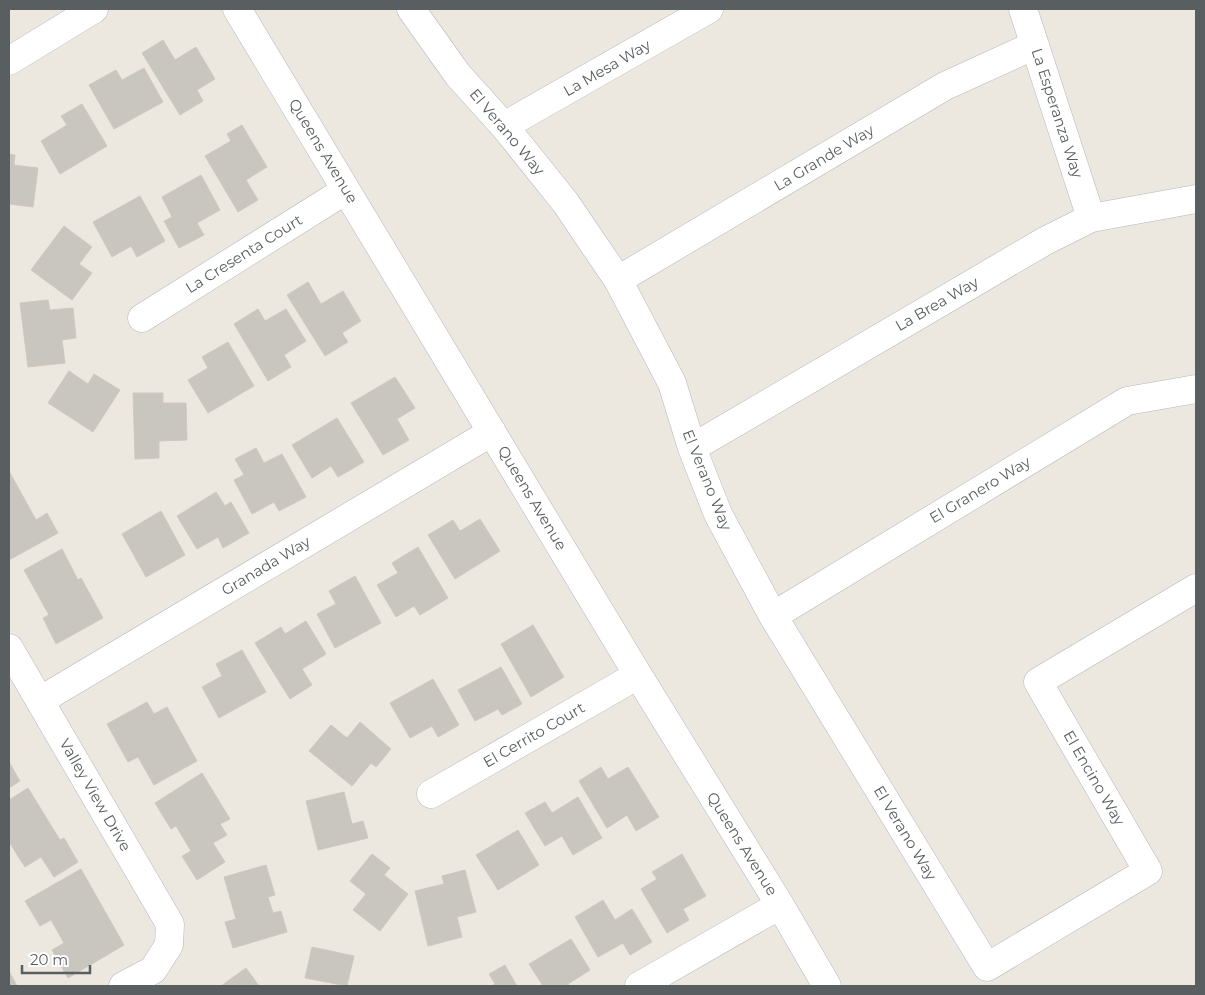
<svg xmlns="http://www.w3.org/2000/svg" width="1205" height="995" font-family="Montserrat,sans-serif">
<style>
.building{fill:#c9c5bf;stroke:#d1c8be}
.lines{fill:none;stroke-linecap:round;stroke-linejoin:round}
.minor-casing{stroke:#b3b7bb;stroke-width:29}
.minor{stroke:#fff;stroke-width:28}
.labels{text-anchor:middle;stroke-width:4;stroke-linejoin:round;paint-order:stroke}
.street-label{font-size:15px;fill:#595e61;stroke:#fff}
</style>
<rect width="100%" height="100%" fill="#ece8e0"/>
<!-- building -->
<path class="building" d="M 163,40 L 175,60 L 196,47 L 215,79 L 197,90 L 203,101 L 180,115 L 142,53 Z
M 144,68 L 163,102 L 114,129 L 89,85 L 116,70 L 122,80 Z
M 82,104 L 107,146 L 60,174 L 41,141 L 67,125 L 61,116 Z
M 242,125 L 267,167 L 246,180 L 258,200 L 238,212 L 205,156 L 231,141 L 227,134 Z
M 9,154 L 15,155 L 14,165 L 38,168 L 33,207 L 9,204 Z
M 201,175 L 220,210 L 197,223 L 204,235 L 179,248 L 164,221 L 172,217 L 162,197 Z
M 140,196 L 165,241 L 137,257 L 131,246 L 112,257 L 93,222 Z
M 64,226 L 92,247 L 79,264 L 92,273 L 72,300 L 31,270 Z
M 308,282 L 321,304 L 343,291 L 361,321 L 342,333 L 348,342 L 325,356 L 287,295 Z
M 48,300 L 50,310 L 73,308 L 76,338 L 62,340 L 65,363 L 28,367 L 20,303 Z
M 258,309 L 265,321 L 286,309 L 306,341 L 284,355 L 291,367 L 268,381 L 234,324 Z
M 228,342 L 254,386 L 208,413 L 188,380 L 208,368 L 202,357 Z
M 69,371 L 88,384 L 94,374 L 120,390 L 93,432 L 48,403 Z
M 395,377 L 415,408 L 397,419 L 409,440 L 383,455 L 351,403 Z
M 133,393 L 163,393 L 163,403 L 186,403 L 187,440 L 159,441 L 159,458 L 135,459 Z
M 337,418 L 364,462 L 338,477 L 331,466 L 312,478 L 292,445 Z
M 256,448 L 264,463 L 282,454 L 306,497 L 279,511 L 274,502 L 252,514 L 234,480 L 244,475 L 235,459 Z
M 9,471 L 36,520 L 47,513 L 58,533 L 9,560 Z
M 216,492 L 225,506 L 231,502 L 249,533 L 223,548 L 218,537 L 197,549 L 177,516 Z
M 161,511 L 185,555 L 146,577 L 122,534 Z
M 480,519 L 500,551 L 455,579 L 428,535 L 453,520 L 460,531 Z
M 418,547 L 448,598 L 420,615 L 414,606 L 396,617 L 377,585 L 398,573 L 392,563 Z
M 62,549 L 78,580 L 81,578 L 103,618 L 56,644 L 43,618 L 49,615 L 24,570 Z
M 355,576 L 381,623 L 335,648 L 317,614 L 336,604 L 329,591 Z
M 306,621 L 326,654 L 302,669 L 312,685 L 290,699 L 255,643 L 281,627 L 285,634 Z
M 533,625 L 564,677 L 531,697 L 501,644 Z
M 242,650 L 266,692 L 219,718 L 202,687 L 222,676 L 216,664 Z
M 501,667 L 522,704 L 502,715 L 498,709 L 475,721 L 458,690 Z
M 433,679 L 459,725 L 438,737 L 432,726 L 410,738 L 390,703 Z
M 147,702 L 154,714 L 167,707 L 197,761 L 154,785 L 138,757 L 128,762 L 107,724 Z
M 360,722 L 391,749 L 376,767 L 371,763 L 352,786 L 309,751 L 331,725 L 347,738 Z
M 9,762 L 20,781 L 9,788 Z
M 601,767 L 608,779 L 628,767 L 659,817 L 636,831 L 627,815 L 607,828 L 579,781 Z
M 202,773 L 230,819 L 220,824 L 227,835 L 213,843 L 225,862 L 197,880 L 182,856 L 191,851 L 176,826 L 171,829 L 155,803 Z
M 28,788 L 60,840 L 64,838 L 78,862 L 54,877 L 41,857 L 25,867 L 9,842 L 9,800 Z
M 344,792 L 352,824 L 363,821 L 368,838 L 318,850 L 306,801 Z
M 578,797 L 602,838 L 573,855 L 562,836 L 545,846 L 525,813 L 545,802 L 552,813 Z
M 518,830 L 539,865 L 498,890 L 476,855 Z
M 372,854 L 390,868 L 384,875 L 408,894 L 380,931 L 353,910 L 366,894 L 350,881 Z
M 682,854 L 706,896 L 683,909 L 689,920 L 667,933 L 641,889 L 657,879 L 652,872 Z
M 266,865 L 275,895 L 268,897 L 273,913 L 281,911 L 287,932 L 233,948 L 225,922 L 236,919 L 224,877 Z
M 81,869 L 124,945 L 68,978 L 52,950 L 64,943 L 51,920 L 40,926 L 25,901 Z
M 465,870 L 476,912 L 457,917 L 462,937 L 428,946 L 415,891 L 444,884 L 442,876 Z
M 603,900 L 615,920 L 632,909 L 652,942 L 630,955 L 623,943 L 598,957 L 575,917 Z
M 571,939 L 590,970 L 568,984 L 569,986 L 543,986 L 529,964 Z
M 312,947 L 354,956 L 347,986 L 305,978 Z
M 505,965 L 517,986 L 492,986 L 495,984 L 489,974 Z
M 246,968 L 259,986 L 221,986 Z
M 9,971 L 17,986 L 9,986 Z"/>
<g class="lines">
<!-- minor casing -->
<g class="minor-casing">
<path id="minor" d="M 237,9 L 638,675 L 780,905 L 827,986
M 411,9 L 458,75 L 504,126 L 565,202 L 618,280 L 672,383 L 692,448 L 718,514 L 773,616 L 987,967 L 1148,871 L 1038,682 L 1196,588
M 1023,9 L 1091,218
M 9,61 L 94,9
M 504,126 L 709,9
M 618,280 L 945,86 L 1035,45
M 142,318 L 346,190
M 692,448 L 1045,241 L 1091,218 L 1196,199
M 773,616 L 1127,401 L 1196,389
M 9,648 L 170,924 L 169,945 L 153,970 L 123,986
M 41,700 L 492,432
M 431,794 L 638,675
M 639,986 L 780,905"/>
</g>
<!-- minor -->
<use href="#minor" class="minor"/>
</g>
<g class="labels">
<!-- street labels -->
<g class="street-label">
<text transform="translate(607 68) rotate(-30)" y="5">La Mesa Way</text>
<text transform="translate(1057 113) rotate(72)" y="5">La Esperanza Way</text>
<text transform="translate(507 132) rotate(50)" y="5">El Verano Way</text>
<text transform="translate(323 151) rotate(59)" y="5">Queens Avenue</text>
<text transform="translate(824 158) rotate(-31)" y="5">La Grande Way</text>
<text transform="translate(244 254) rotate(-32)" y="5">La Cresenta Court</text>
<text transform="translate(937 304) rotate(-30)" y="5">La Brea Way</text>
<text transform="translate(707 480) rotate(68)" y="5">El Verano Way</text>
<text transform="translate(980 490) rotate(-31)" y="5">El Granero Way</text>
<text transform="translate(532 498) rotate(59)" y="5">Queens Avenue</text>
<text transform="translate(266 566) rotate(-31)" y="5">Granada Way</text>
<text transform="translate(534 735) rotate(-30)" y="5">El Cerrito Court</text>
<text transform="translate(1094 778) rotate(60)" y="5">El Encino Way</text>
<text transform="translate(95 795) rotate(60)" y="5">Valley View Drive</text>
<text transform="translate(905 833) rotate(59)" y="5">El Verano Way</text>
<text transform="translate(742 844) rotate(58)" y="5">Queens Avenue</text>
</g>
</g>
<!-- border -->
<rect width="1205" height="995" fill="none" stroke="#595e61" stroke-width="20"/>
<!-- scale -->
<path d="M22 965v8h68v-8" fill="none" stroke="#595e61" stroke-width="2.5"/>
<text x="30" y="965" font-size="15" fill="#595e61" stroke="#ffffff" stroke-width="4" paint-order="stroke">20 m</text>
</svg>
